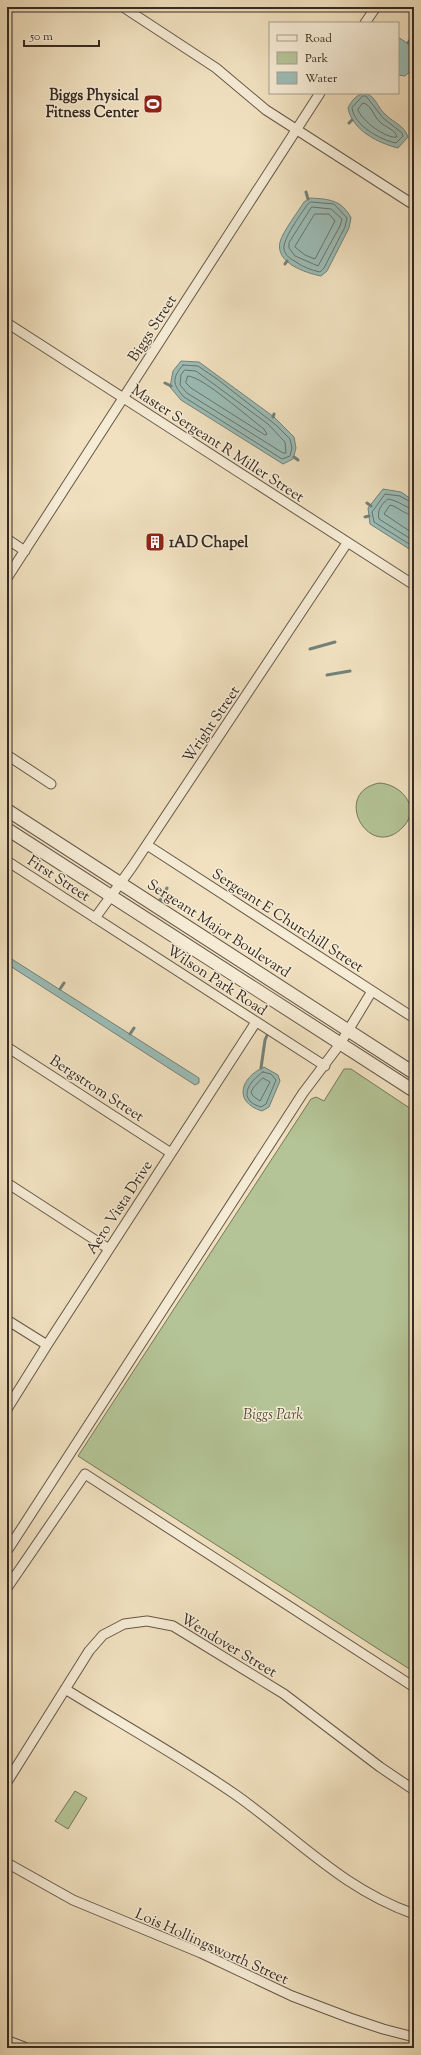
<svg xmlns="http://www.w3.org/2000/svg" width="421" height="2055" font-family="'Sorts Mill Goudy',serif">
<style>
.green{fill:#b4c496;stroke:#75775c}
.water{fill:#9bbcb6;stroke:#73827a}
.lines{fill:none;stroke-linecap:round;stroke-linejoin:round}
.shore{stroke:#68736c;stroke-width:1}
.stream{stroke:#73827a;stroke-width:3}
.minor-casing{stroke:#655849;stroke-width:11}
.tertiary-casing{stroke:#655849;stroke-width:14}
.minor{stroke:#f6ecd6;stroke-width:9}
.tertiary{stroke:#f6ecd6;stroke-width:12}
.labels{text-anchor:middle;stroke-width:3;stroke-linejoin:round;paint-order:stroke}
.poi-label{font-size:15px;font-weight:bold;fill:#362a21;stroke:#f6ecd6;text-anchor:end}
.street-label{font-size:15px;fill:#362a21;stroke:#f6ecd6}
.park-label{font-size:15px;font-style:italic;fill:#56503e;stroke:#f6ecd6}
</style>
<rect width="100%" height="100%" fill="#f1e1c0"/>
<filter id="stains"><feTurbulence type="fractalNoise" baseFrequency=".005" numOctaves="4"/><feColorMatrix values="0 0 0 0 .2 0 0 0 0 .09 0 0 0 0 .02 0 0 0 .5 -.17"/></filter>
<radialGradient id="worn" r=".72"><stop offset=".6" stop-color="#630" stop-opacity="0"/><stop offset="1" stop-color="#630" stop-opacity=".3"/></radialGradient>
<!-- green -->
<path class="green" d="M 379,783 C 401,784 421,807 404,826 C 370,864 330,793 379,783 Z
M 344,1069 L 351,1069 L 414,1111 L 414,1672 L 78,1456 L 311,1099 L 316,1097 L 324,1101 Z
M 75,1791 L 87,1798 L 68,1829 L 55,1821 Z"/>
<!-- water -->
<path class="water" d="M 398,37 L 410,45 L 414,44 L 414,68 L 405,76 L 398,75 Z
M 365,93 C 377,97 377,108 386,115 C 394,123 404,125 408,137 L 398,148 C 378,143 352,130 348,108 C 352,100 356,95 365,93 Z
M 310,198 C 329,199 342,200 351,218 L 349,228 L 327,271 L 321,276 C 306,273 275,263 280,242 C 283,231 298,212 304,202 Z
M 181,361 L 199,362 L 274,417 L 294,437 L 296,448 L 293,459 L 283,464 L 181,400 L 170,387 L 173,371 Z
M 383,489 L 401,492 L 414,501 L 414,552 L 370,524 L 368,508 Z
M 7,956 L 199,1078 L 199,1083 L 195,1085 L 7,964 Z
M 264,1067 L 278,1075 L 280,1081 L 269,1107 L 262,1111 C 233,1102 240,1078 264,1067 Z"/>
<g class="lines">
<!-- shore -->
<path class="shore" d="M 363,96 L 366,96 L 383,118 L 402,133 L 403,136 L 396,143 C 381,140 354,126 352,108 Z
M 363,103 C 371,104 374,117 380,122 C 385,127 396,130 397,137 C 386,139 361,120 358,110 Z
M 311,202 L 334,204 L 347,218 L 345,227 L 324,268 L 320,272 C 311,270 303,267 296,262 C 291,259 285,256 284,249 C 282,240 301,214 307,205 Z
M 312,207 L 331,209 L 342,219 L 340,226 L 318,266 L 295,256 L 289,248 L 289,243 Z
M 315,214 L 329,214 L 335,221 L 315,259 L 305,255 L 295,247 Z
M 183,365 L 198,366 L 217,379 L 276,425 L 290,439 L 292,448 L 290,456 L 282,459 L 184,397 C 172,384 172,378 183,365 Z
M 185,370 L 196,371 L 268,424 L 285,442 L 286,453 L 283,453 L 187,393 L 180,385 L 181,375 Z
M 188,376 C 202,376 250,419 264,429 L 267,434 L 265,435 L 191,388 L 186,383 Z
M 414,504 L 400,496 L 385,494 L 372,512 L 374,522 L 414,547
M 414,509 C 405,508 400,501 388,499 C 381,504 377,511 379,519 L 414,541
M 414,515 C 404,515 399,507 390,505 L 384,514 L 414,534
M 263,1072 L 271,1074 L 276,1080 L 266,1104 L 261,1107 C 237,1100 248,1082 263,1072 Z
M 263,1078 L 270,1082 L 260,1101 L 253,1096 L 251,1092 L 254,1087 Z"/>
<!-- stream -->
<path class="stream" d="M 408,43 L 410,40
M 349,123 L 352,120
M 306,192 L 308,199
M 285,264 L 287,261
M 165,383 L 171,386
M 273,417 L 274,414
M 294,457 L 298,460
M 367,503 L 371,506
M 365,517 L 369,516
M 310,649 L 335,642
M 327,675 L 350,671
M 158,904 L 167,888
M 60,989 L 64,983
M 130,1034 L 134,1028
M 261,1068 L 265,1040 L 269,1031"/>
<!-- minor casing -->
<g class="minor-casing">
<path id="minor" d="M 123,7 L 216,68 L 266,110 L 414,205
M 365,23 L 376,7
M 7,323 L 414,585
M 7,539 L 25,551
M 7,578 L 320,93
M 7,755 L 51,784
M 147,845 L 414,1018
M 7,861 L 325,1066
M 95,918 L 132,867 L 347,543
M 7,1047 L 171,1153
M 7,1183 L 109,1249
M 7,1320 L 47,1345
M 7,1409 L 47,1345 L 256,1022
M 7,1551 L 303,1093 L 340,1044 L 372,991
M 7,1588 L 85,1474 L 414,1687
M 65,1689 C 122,1724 181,1757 236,1795 C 297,1838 341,1888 414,1914
M 7,1782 L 89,1651 L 103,1635 L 124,1624 L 147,1621 L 173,1626 L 284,1694 L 380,1767 L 414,1790
M 7,1863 L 73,1900 L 201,1953 L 292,1996 L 350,2018 L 383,2029 L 414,2037"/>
</g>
<!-- tertiary casing -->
<g class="tertiary-casing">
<path id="tertiary" d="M 7,810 L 414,1073
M 7,829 L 414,1091
M 7,2042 L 23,2048"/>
</g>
<!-- minor -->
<use href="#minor" class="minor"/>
<!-- tertiary -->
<use href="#tertiary" class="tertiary"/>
</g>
<!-- icons -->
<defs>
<g id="stadium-square" transform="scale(1)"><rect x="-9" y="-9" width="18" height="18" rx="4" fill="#8f2418" stroke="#f6ecd6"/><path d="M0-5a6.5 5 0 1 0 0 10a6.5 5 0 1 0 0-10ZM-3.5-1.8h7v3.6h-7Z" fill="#fff"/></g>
<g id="building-square" transform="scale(1)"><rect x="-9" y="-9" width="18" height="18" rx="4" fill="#8f2418" stroke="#f6ecd6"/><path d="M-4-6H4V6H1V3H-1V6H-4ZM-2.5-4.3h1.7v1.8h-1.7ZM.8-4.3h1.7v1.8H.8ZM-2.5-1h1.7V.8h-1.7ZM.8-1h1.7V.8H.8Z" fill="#fff"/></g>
</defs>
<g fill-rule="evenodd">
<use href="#stadium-square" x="153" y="104"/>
<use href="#building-square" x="155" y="542"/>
</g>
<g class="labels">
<!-- poi labels -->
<g class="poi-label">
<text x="139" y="100">Biggs Physical<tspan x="139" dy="17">Fitness Center</tspan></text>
<text x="169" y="547" text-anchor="start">1AD Chapel</text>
</g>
<!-- street labels -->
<g class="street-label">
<text transform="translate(152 328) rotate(-57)" y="5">Biggs Street</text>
<text transform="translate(218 443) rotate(33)" y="5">Master Sergeant R Miller Street</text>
<text transform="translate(211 724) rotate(-56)" y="5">Wright Street</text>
<text transform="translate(59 878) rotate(33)" y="5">First Street</text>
<text transform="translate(288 920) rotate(33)" y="5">Sergeant E Churchill Street</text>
<text transform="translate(219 928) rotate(33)" y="5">Sergeant Major Boulevard</text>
<text transform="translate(217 980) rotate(33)" y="5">Wilson Park Road</text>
<text transform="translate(97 1088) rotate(33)" y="5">Bergstrom Street</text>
<text transform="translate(119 1207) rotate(-57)" y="5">Aero Vista Drive</text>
<text transform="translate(229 1645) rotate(31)" y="5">Wendover Street</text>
<text transform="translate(212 1946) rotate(24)" y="5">Lois Hollingsworth Street</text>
</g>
<!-- park labels -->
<g class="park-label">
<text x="273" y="1419">Biggs Park</text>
</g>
</g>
<!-- margin -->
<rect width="421" height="2055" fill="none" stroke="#f1e1c0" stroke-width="24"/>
<rect x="8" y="8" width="405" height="2039" fill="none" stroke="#362a21" stroke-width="2"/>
<rect x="12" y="12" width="397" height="2031" fill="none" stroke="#362a21"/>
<!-- legend -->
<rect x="269" y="22" width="130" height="72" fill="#f6ecd6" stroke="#a99e8e"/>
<rect x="277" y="35" width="20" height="6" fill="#f6ecd6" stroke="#a99e8e"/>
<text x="305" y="42" font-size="12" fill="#362a21">Road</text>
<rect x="277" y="52" width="20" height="12" fill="#b4c496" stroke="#a99e8e"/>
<text x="305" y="62" font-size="12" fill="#362a21">Park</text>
<rect x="277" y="72" width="20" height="12" fill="#9bbcb6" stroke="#a99e8e"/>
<text x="305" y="82" font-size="12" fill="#362a21">Water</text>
<!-- scale -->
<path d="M24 40v6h75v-6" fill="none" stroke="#362a21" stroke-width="2"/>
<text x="30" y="40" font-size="12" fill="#362a21" stroke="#f6ecd6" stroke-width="3" paint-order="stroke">50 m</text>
<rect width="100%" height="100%" filter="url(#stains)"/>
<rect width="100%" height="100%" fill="url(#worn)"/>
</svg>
